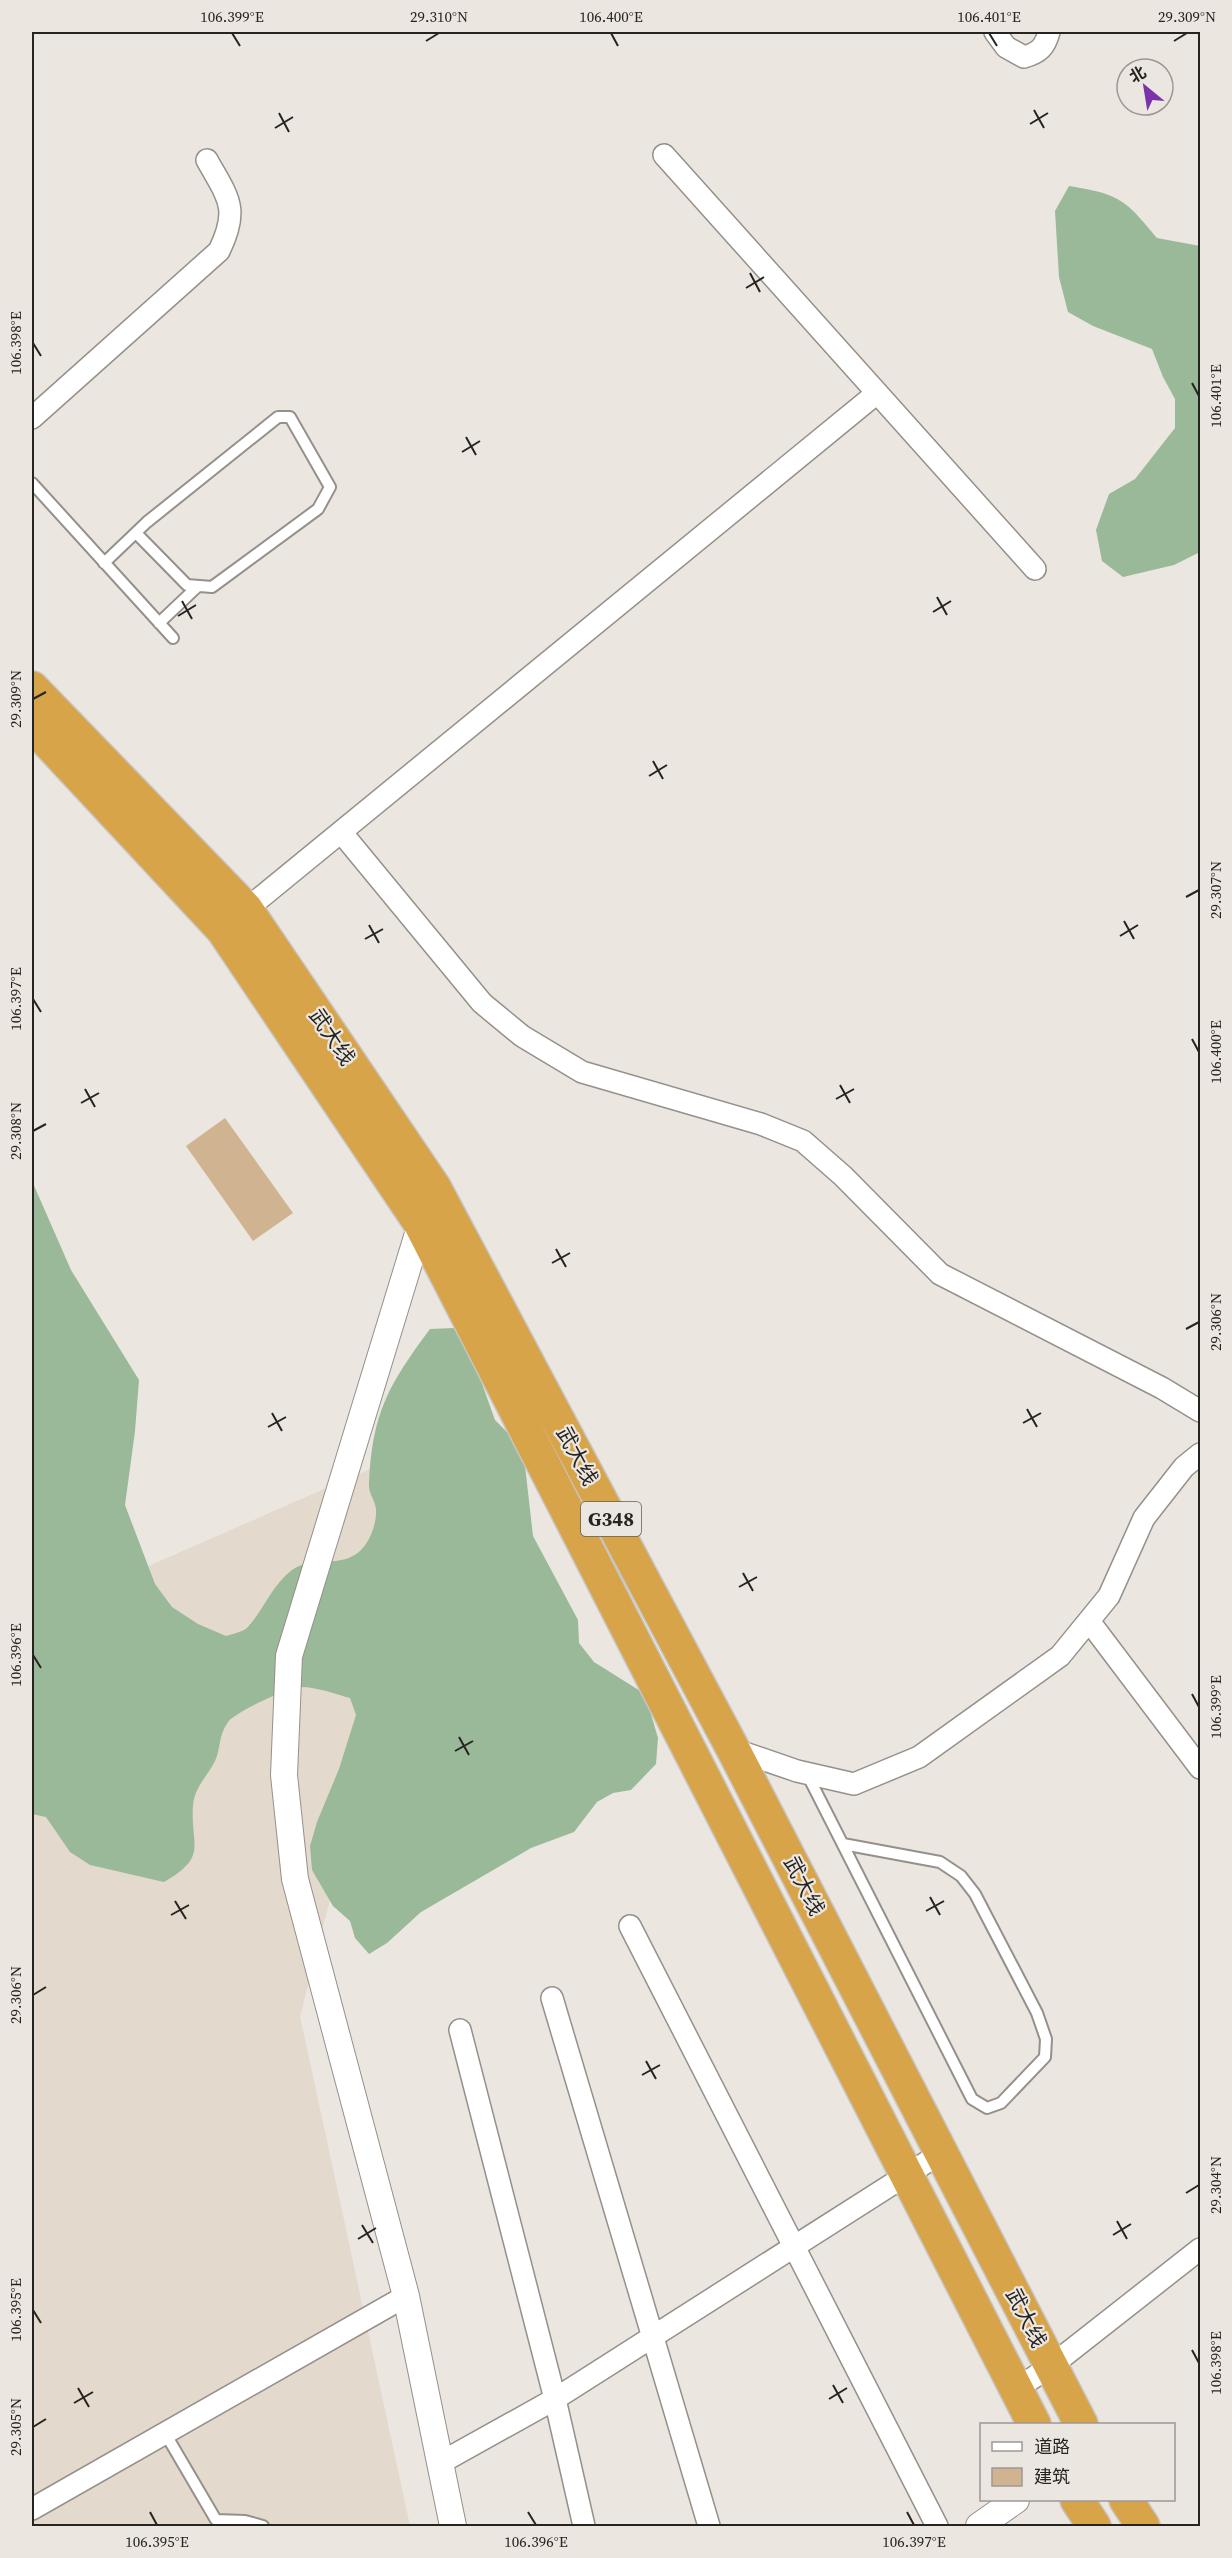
<svg xmlns="http://www.w3.org/2000/svg" width="1232" height="2558" font-family="'Source Serif 4','Noto Sans SC',serif">
<style>
.built{fill:#e3d9cc}
.forest{fill:#99b998}
.building{fill:#d0b491}
.lines{fill:none;stroke-linecap:round;stroke-linejoin:round}
.service-casing{stroke:#95908a;stroke-width:14}
.minor-casing{stroke:#95908a;stroke-width:24}
.tertiary-casing{stroke:#95908a;stroke-width:28}
.trunk-casing{stroke:#c7c6c5;stroke-width:36}
.service{stroke:#fff;stroke-width:10}
.minor{stroke:#fff;stroke-width:21}
.tertiary{stroke:#fff;stroke-width:26}
.trunk{stroke:#d8a44a;stroke-width:33}
.ticks{fill:none;stroke:#262421;stroke-width:2}
.labels{text-anchor:middle;stroke-width:4.5;stroke-linejoin:round;paint-order:stroke}
.shield{fill:#ece6e0;stroke:#615e5a;stroke-width:1.5}
.shield-label{font-size:20px;font-weight:bold;fill:#262421}
.street-label{font-size:21px;fill:#262421;stroke:#ece6e0}
.neatline{fill:none;stroke:#262421;stroke-width:2}
.ticks-label{font-size:15px;text-anchor:middle;fill:#262421}
</style>
<rect width="100%" height="100%" fill="#ece6e0"/>
<!-- built -->
<path class="built" d="M 450,1434 L 300,2016 L 410,2526 L 32,2526 L 32,1617 Z"/>
<!-- forest -->
<path class="forest" d="M 1069,186 C 1119,194 1125,199 1157,238 L 1200,246 L 1200,552 L 1174,565 L 1123,577 L 1102,561 L 1096,530 L 1109,494 L 1135,479 L 1175,428 L 1175,399 L 1163,377 L 1152,349 L 1093,326 L 1068,312 L 1059,277 L 1055,211 Z
M 32,1181 L 71,1270 L 139,1380 L 135,1431 L 125,1505 L 155,1584 L 172,1607 L 198,1624 L 226,1636 C 232,1634 242,1632 247,1628 C 264,1610 271,1586 292,1570 C 314,1555 340,1569 360,1551 C 370,1542 377,1523 376,1509 C 375,1500 368,1493 369,1483 C 372,1413 389,1384 430,1329 L 454,1328 L 470,1350 L 495,1420 L 513,1438 L 524,1457 L 533,1536 L 578,1620 L 579,1643 L 594,1662 L 645,1694 L 658,1738 L 656,1764 L 631,1790 L 613,1793 L 597,1802 L 574,1832 L 531,1848 L 421,1912 L 387,1943 L 369,1954 L 355,1938 L 350,1921 L 333,1906 L 312,1870 L 310,1846 L 317,1822 L 339,1769 L 356,1715 L 350,1698 C 335,1694 317,1687 301,1687 C 289,1687 235,1712 228,1722 C 218,1736 221,1748 215,1761 C 207,1777 195,1786 193,1805 C 190,1846 209,1856 164,1882 L 90,1865 L 70,1852 L 46,1817 L 32,1814 Z"/>
<!-- building -->
<path class="building" d="M 225,1118 L 293,1213 L 253,1241 L 186,1146 Z"/>
<g class="lines">
<!-- service casing -->
<g class="service-casing">
<path id="service" d="M 32,483 L 173,638
M 104,563 L 147,522 L 278,417 L 290,417 L 330,487 L 318,509 L 212,587 L 187,585 L 136,533
M 159,623 L 198,586
M 807,1774 L 972,2099 L 987,2108 L 1001,2103 L 1045,2057 L 1046,2039 L 1037,2013 L 975,1894 L 961,1876 L 940,1862 L 843,1844
M 165,2433 L 216,2520 L 245,2521 L 263,2526"/>
</g>
<!-- minor casing -->
<g class="minor-casing">
<path id="minor" d="M 995,32 L 1006,47 L 1024,57 C 1039,53 1045,47 1049,32
M 664,155 L 1035,569
M 32,418 L 219,251 C 240,208 228,198 207,160
M 341,832 L 482,1003 L 522,1036 L 582,1072 L 761,1124 L 803,1141 L 843,1176 L 940,1274 L 1162,1388 L 1200,1411
M 237,917 L 877,393
M 1089,1621 L 1200,1768
M 733,1749 L 797,1771 L 854,1784 L 919,1757 L 1060,1656 L 1109,1596 L 1144,1518 L 1184,1467 L 1200,1454
M 630,1926 L 937,2526
M 552,1998 L 709,2526
M 460,2030 L 555,2399 L 584,2526
M 1016,2389 L 1051,2366 L 1200,2249
M 440,2463 L 555,2399 L 941,2153
M 32,2509 L 406,2296"/>
</g>
<!-- tertiary casing -->
<g class="tertiary-casing">
<path id="tertiary" d="M 424,1214 L 289,1656 L 284,1775 L 295,1879 L 406,2296 L 453,2526
M 979,2526 L 1016,2500"/>
</g>
<!-- trunk casing -->
<g class="trunk-casing">
<path id="trunk" d="M 32,688 L 246,909 L 434,1187 L 733,1749 L 1081,2424
M 32,725 L 223,930 L 420,1223 L 1034,2424
M 1077,2500 L 1094,2526
M 1126,2500 L 1143,2526"/>
</g>
<!-- service -->
<use href="#service" class="service"/>
<!-- minor -->
<use href="#minor" class="minor"/>
<!-- tertiary -->
<use href="#tertiary" class="tertiary"/>
<!-- trunk -->
<use href="#trunk" class="trunk"/>
</g>
<!-- ticks -->
<path class="ticks" d="M 232,33 L 240,46M 611,33 L 618,46M 989,33 L 997,46M 426,41 L 439,33M 1174,41 L 1187,33M 1034,110 L 1044,128M 279,113 L 289,132M 1030,124 L 1048,113M 275,128 L 293,117M 750,273 L 760,292M 746,288 L 764,277M 33,343 L 41,356M 1192,383 L 1199,396M 466,437 L 476,455M 462,452 L 480,441M 937,597 L 947,615M 182,601 L 192,619M 933,612 L 951,601M 178,616 L 196,605M 33,699 L 46,692M 653,761 L 663,779M 649,776 L 667,765M 1186,897 L 1199,890M 1124,921 L 1134,939M 369,925 L 379,943M 1120,936 L 1138,925M 365,939 L 383,929M 33,999 L 41,1012M 1192,1039 L 1199,1052M 840,1085 L 850,1103M 85,1089 L 95,1107M 836,1099 L 854,1089M 81,1103 L 99,1093M 33,1131 L 46,1124M 556,1249 L 566,1267M 552,1263 L 570,1253M 1186,1329 L 1199,1322M 1027,1409 L 1037,1427M 272,1413 L 282,1431M 1023,1423 L 1041,1413M 268,1427 L 286,1417M 743,1573 L 753,1591M 739,1587 L 757,1577M 33,1655 L 41,1668M 1192,1694 L 1199,1707M 459,1737 L 469,1755M 455,1751 L 473,1741M 930,1897 L 940,1915M 175,1901 L 186,1919M 926,1911 L 944,1901M 171,1915 L 189,1905M 33,1995 L 46,1987M 646,2061 L 656,2079M 642,2075 L 660,2065M 1186,2193 L 1199,2185M 1117,2221 L 1127,2239M 362,2225 L 373,2243M 1113,2235 L 1131,2224M 358,2239 L 376,2228M 33,2310 L 41,2323M 1192,2350 L 1199,2363M 833,2385 L 843,2403M 78,2388 L 89,2407M 829,2399 L 847,2388M 74,2403 L 93,2392M 33,2427 L 46,2419M 150,2512 L 157,2525M 528,2512 L 536,2525M 907,2512 L 914,2525"/>
<g class="labels">
<!-- shield labels -->
<rect class="shield" x="581" y="1502" width="60" height="34" rx="4.5"/>
<g class="shield-label">
<text x="611" y="1526">G348</text>
</g>
<!-- street labels -->
<g class="street-label">
<text transform="translate(332 1037) rotate(56)" y="7">武大线</text>
<text transform="translate(577 1456) rotate(62)" y="7">武大线</text>
<text transform="translate(804 1886) rotate(63)" y="7">武大线</text>
<text transform="translate(1026 2318) rotate(63)" y="7">武大线</text>
</g>
</g>
<!-- border -->
<rect width="1232" height="2558" fill="none" stroke="#ece6e0" stroke-width="66"/>
<!-- legend -->
<rect x="980" y="2423" width="195" height="78" fill="#ece6e0" stroke="#9d9894" stroke-width="1.5"/>
<rect x="992" y="2442" width="30" height="9" fill="#ffffff" stroke="#9d9894" stroke-width="1.5"/>
<text x="1034" y="2453" font-size="18" fill="#262421">道路</text>
<rect x="992" y="2468" width="30" height="18" fill="#d0b491" stroke="#9d9894" stroke-width="1.5"/>
<text x="1034" y="2483" font-size="18" fill="#262421">建筑</text>
<!-- north arrow -->
<g transform="translate(1145 87) rotate(330)"><circle r="28" fill="#ece6e0" stroke="#9d9894" stroke-width="1.5"/>
<path d="M0-4.5L10 22L0 15L-10 22Z" fill="#7b34a7"/>
<text y="-9" font-size="16" font-weight="bold" text-anchor="middle" fill="#262421">北</text>
</g>
<rect x="33" y="33" width="1166" height="2492" class="neatline"/>
<g class="ticks-label">
<text x="232" y="22">106.399°E</text>
<text x="439" y="22">29.310°N</text>
<text x="611" y="22">106.400°E</text>
<text x="989" y="22">106.401°E</text>
<text x="1187" y="22">29.309°N</text>
<text transform="translate(16 343) rotate(-90)" y="5">106.398°E</text>
<text transform="translate(1216 396) rotate(-90)" y="5">106.401°E</text>
<text transform="translate(16 699) rotate(-90)" y="5">29.309°N</text>
<text transform="translate(1216 890) rotate(-90)" y="5">29.307°N</text>
<text transform="translate(16 999) rotate(-90)" y="5">106.397°E</text>
<text transform="translate(1216 1052) rotate(-90)" y="5">106.400°E</text>
<text transform="translate(16 1131) rotate(-90)" y="5">29.308°N</text>
<text transform="translate(1216 1322) rotate(-90)" y="5">29.306°N</text>
<text transform="translate(16 1655) rotate(-90)" y="5">106.396°E</text>
<text transform="translate(1216 1707) rotate(-90)" y="5">106.399°E</text>
<text transform="translate(16 1995) rotate(-90)" y="5">29.306°N</text>
<text transform="translate(1216 2185) rotate(-90)" y="5">29.304°N</text>
<text transform="translate(16 2310) rotate(-90)" y="5">106.395°E</text>
<text transform="translate(1216 2363) rotate(-90)" y="5">106.398°E</text>
<text transform="translate(16 2427) rotate(-90)" y="5">29.305°N</text>
<text x="157" y="2547">106.395°E</text>
<text x="536" y="2547">106.396°E</text>
<text x="914" y="2547">106.397°E</text>
</g>
</svg>
